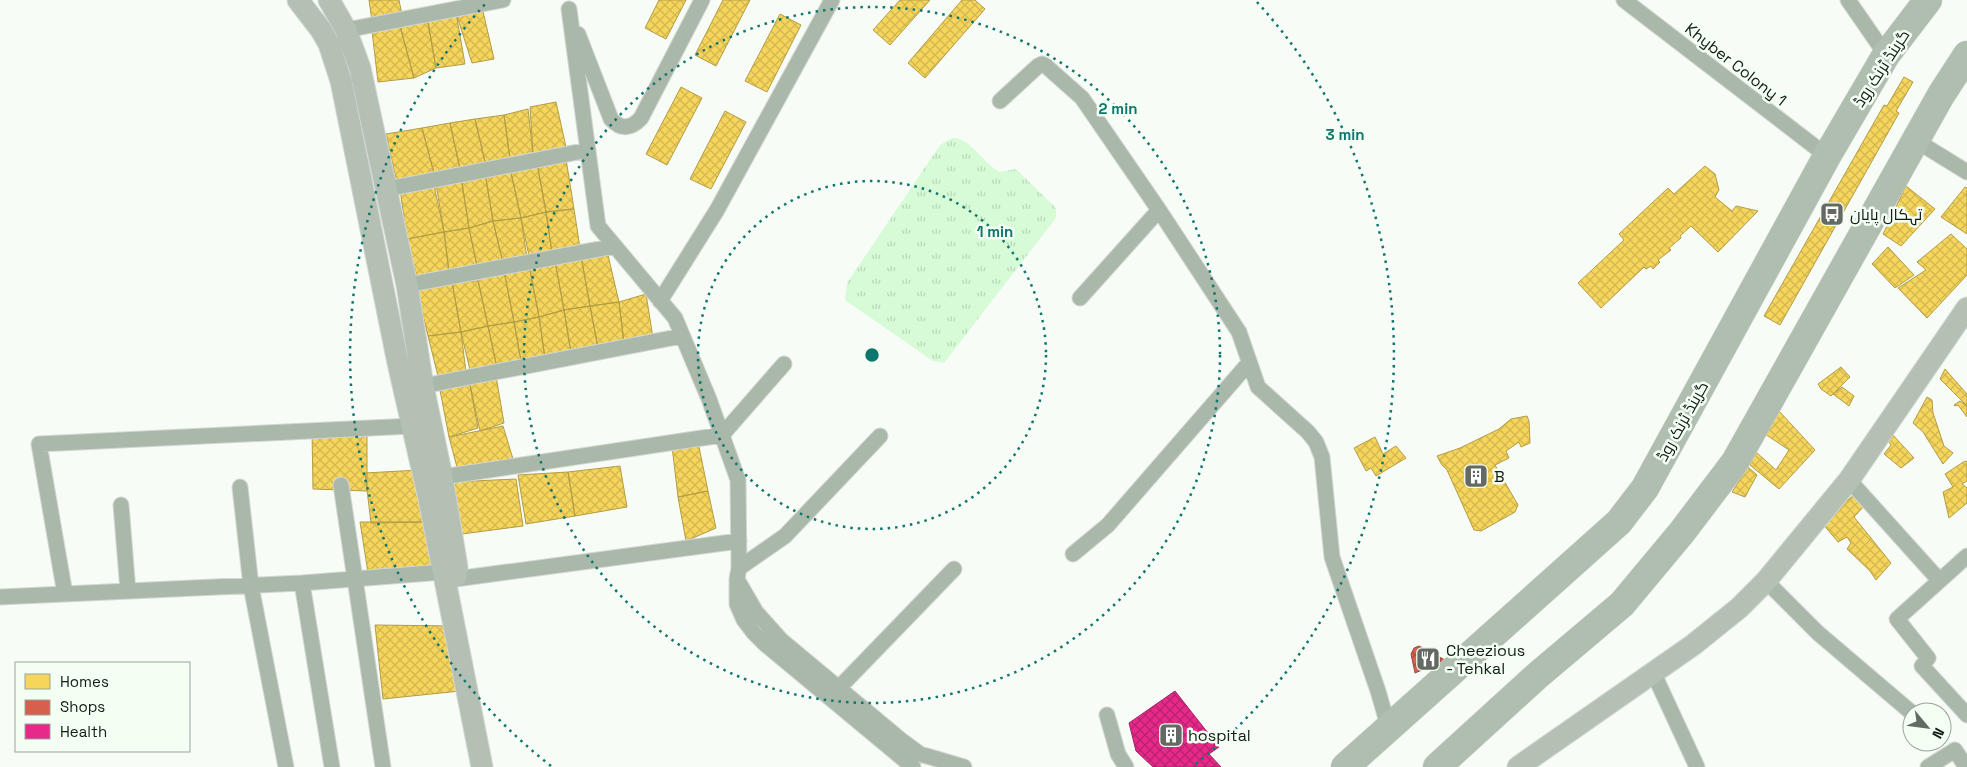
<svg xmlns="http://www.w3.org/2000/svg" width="1967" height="767" font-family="'Space Grotesk',Cairo,sans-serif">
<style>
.grass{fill:url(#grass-tufts)}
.homes{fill:url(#homes-cross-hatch);stroke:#b29d46}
.shops{fill:url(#shops-cross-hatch);stroke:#9c4b3c}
.health{fill:url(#health-cross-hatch);stroke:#a82467}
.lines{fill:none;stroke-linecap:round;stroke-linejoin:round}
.street-casing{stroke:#d4d7d4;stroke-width:17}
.secondary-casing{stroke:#d4d7d4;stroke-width:23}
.highway-casing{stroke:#d4d7d4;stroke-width:29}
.street{stroke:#aab8aa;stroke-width:15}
.secondary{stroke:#b4c0b4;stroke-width:21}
.highway{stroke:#b0beb0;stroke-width:28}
.ring{fill:none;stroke:#0f766e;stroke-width:2.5;stroke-dasharray:2.5 5}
.labels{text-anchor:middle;stroke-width:5;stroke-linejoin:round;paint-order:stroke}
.street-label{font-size:16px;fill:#141a14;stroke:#f4fff4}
.poi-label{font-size:16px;fill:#141a14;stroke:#f4fff4;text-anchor:start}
.centre{fill:#0f766e;stroke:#f4fff4;stroke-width:2.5}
.ring-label{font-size:15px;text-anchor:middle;font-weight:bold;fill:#0f766e;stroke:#f4fff4;stroke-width:5;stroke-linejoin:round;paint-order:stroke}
</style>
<defs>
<pattern id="grass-tufts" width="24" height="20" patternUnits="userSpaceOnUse" patternTransform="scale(1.25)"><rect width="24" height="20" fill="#d7fbd6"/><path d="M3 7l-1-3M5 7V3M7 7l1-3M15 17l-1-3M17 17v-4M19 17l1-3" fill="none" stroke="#b8d7b7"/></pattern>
<pattern id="homes-cross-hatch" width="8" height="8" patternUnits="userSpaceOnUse" patternTransform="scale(1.25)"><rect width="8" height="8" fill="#f6d55c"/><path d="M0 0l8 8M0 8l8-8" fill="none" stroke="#d2b64f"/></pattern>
<pattern id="shops-cross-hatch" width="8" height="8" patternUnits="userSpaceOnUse" patternTransform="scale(1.25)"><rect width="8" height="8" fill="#d6604d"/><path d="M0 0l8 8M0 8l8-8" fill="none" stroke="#ac4e3f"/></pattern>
<pattern id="health-cross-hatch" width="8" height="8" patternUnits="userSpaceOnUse" patternTransform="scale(1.25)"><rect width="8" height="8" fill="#e7298a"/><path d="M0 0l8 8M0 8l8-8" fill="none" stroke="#ba2270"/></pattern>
</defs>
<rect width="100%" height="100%" fill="#f7fcf7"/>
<!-- grass -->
<path class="grass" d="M 952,138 C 972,138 982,163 1000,172 L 1016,169 L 1056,208 L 1056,218 L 944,363 L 933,361 L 845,300 L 847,283 L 940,145 Z"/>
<!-- homes -->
<path class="homes" d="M 369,0 L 399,0 L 402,15 L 372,21 Z
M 659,0 L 686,0 L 666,39 L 645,28 Z
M 723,0 L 750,0 L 716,66 L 695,55 Z
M 900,0 L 930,0 L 890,45 L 873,30 Z
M 962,0 L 975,0 L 985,9 L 925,78 L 908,63 Z
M 482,7 L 494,59 L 472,63 L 456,13 Z
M 456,13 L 465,64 L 436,68 L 427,18 Z
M 780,14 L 801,25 L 767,92 L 745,81 Z
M 428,21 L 436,68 L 414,78 L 400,26 Z
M 400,26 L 414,78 L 378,82 L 372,31 Z
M 1904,77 L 1913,82 L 1896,111 L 1899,113 L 1780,325 L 1764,316 L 1884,105 L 1887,106 Z
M 681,87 L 702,98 L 667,165 L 646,154 Z
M 556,102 L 566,147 L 533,154 L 530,107 Z
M 528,109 L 533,154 L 510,159 L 504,115 Z
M 725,111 L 746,122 L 711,189 L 690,179 Z
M 504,115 L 510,159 L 485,162 L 475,119 Z
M 475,119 L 485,162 L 460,169 L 450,123 Z
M 450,123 L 460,169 L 434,173 L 422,128 Z
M 422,128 L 435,177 L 397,183 L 386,134 Z
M 566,159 L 574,209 L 546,212 L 537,163 Z
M 537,163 L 546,212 L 521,218 L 510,168 Z
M 1705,166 L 1715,174 L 1719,190 L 1715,197 L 1732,211 L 1736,206 L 1758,211 L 1718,252 L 1691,226 L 1680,236 L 1681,238 L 1669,248 L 1671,250 L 1658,260 L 1660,262 L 1653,269 L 1651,266 L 1646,269 L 1644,267 L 1601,308 L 1578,283 L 1624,240 L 1619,234 L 1668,188 L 1674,194 Z
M 510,168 L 521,218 L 493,221 L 485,173 Z
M 485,173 L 493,221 L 469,228 L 461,177 Z
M 461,177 L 469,228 L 444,232 L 436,184 Z
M 436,184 L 435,190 L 444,232 L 407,239 L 400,189 Z
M 1906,186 L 1935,209 L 1901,246 L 1883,234 Z
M 1965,187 L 1967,188 L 1967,234 L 1941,217 Z
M 574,209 L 580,248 L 552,253 L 546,212 Z
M 546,212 L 552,253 L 529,256 L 521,218 Z
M 521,218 L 527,258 L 503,263 L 493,221 Z
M 493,221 L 503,263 L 477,266 L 469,228 Z
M 469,228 L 477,266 L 449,272 L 444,232 Z
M 444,232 L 449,272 L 418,280 L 407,239 Z
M 1951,234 L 1967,249 L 1967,275 L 1927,318 L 1898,288 L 1926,270 L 1917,262 Z
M 1888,247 L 1914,275 L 1895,288 L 1872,264 Z
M 607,251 L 619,302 L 590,306 L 581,256 Z
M 581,256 L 590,306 L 564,310 L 555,261 Z
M 555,261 L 564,310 L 539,317 L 529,265 Z
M 529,265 L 539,317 L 514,322 L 504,271 Z
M 504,271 L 514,322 L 488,326 L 477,275 Z
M 478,281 L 488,326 L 461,332 L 452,282 Z
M 452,282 L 461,332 L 428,336 L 416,286 Z
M 646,294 L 653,338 L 624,343 L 619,302 Z
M 619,302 L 624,343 L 598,348 L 590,306 Z
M 590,306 L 598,348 L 571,353 L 564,310 Z
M 564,310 L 571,353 L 545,358 L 539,317 Z
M 539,317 L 545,358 L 521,361 L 514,322 Z
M 514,322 L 521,361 L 497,368 L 488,326 Z
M 488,326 L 497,368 L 470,370 L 461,332 Z
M 461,332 L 466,372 L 439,380 L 428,336 Z
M 1841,367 L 1850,377 L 1831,396 L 1821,389 L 1818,384 Z
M 1945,369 L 1967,394 L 1967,406 L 1940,379 Z
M 496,376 L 504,423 L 480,431 L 469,380 Z
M 469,380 L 478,428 L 449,437 L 439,385 Z
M 1842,387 L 1854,396 L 1849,406 L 1833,394 Z
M 1927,397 L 1932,400 L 1933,413 L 1944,446 L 1953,453 L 1943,464 L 1923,432 L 1913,423 Z
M 1960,401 L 1967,406 L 1967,417 L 1958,405 L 1955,406 L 1954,405 Z
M 1779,411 L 1815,450 L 1779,489 L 1750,465 L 1756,452 L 1776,470 L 1789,450 L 1765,434 Z
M 1527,416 L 1529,421 L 1530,443 L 1521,447 L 1519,442 L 1506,451 L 1509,458 L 1495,465 L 1518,505 L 1515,512 L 1481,531 L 1474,530 L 1447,470 L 1442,465 L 1437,456 L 1460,448 L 1499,429 L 1511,419 Z
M 503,426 L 513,459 L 458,471 L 449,437 Z
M 312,431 L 367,432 L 367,491 L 313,489 Z
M 1892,434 L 1914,458 L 1901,468 L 1884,454 L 1891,445 L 1888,441 Z
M 1375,437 L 1383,454 L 1396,446 L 1406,458 L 1376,476 L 1371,468 L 1366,471 L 1354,448 Z
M 698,442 L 708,491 L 678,497 L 672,446 Z
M 1965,461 L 1967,462 L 1967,481 L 1962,484 L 1967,488 L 1967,503 L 1949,518 L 1943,492 L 1953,487 L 1945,474 Z
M 620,466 L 627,507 L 575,516 L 568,472 Z
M 1748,467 L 1757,475 L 1745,497 L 1732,492 Z
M 419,470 L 427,522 L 371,523 L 365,473 Z
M 568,472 L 575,516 L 526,524 L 518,475 Z
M 516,479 L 523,526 L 462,534 L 452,482 Z
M 708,491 L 716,528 L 686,541 L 678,497 Z
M 1857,492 L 1866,504 L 1854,517 L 1891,563 L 1876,580 L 1870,571 L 1847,549 L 1851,543 L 1847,537 L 1838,542 L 1822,523 Z
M 360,522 L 427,522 L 438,569 L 369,579 Z
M 375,625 L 454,626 L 460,691 L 383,699 Z"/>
<!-- shops -->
<path class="shops" d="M 1419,646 L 1445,660 L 1415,673 L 1411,654 L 1414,648 Z"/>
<!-- health -->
<path class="health" d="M 1175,691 L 1219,747 L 1209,754 L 1221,767 L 1153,767 L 1136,751 L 1129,723 Z"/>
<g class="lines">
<!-- street casing -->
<g class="street-casing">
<path id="street" d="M 1624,0 L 1827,156
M 1848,0 L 1886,55
M 569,9 L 598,226 L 675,318 L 709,399 L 738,480 L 739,568 L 737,579 L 737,604 L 744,620 L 754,633 L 765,644 L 913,767
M 346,30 L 503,0
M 578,34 L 611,119 C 621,130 631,129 641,118 L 702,0
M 1000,101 L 1038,66 L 1042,64 L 1046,66 L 1082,98 L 1159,210 L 1239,332 L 1258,387 L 1308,432 L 1316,442 L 1322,457 L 1332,557 L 1378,691 L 1389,729
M 1915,140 L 1967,172
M 387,189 L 588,150
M 407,285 L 615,246
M 1080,298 L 1159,210
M 660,301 L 717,210 L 832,0
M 423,386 L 682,336
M 442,477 L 722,435 L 784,364
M 1849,480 L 1939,580
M 341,485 L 383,767
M 240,487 L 251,586 L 286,767
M 121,505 L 128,591
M 1073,554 L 1108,525 L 1248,364
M 1967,556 L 1897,619 L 1928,658 L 1922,666 L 1967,715
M 739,568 L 785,536 L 880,436
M 448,580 L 739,541
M 738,581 L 756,612 L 781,640 L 901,740 L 920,754 L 964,767
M 1766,581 L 1818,633 L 1912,713
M 302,583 L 332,767
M 65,594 L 39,444 L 412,426
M 0,597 L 302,583 L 443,572
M 1653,672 L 1697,767
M 833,694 L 954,569
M 1107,715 L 1118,754 L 1126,767
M 1928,767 L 1955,750 L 1966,767"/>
</g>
<!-- secondary casing -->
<g class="secondary-casing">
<path id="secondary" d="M 298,0 L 321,30 L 329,44 L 341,81 L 398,363 L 429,499 L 482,767
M 329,0 L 346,30 L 360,68 L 407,285 L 423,386 L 442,477 L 457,567 L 456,576
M 1518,767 L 1693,645 L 1739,608 L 1766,581 L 1849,480 L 1967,308"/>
</g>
<!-- highway casing -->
<g class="highway-casing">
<path id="highway" d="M 1345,767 L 1619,522 L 1645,488 L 1827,156 L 1886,55 L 1928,0
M 1437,767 L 1538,675 L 1622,604 L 1682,532 L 1735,462 L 1941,95 L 1967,55"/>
</g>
<!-- street -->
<use href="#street" class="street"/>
<!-- secondary -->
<use href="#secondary" class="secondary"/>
<!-- highway -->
<use href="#highway" class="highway"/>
</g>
<!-- distance rings -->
<g class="ring">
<circle cx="872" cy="355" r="174"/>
<circle cx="872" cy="355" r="348"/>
<path d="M551 766A522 522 0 0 1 487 2M1257 2A522 522 0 0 1 1193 766"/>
</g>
<!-- icons -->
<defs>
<g id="bus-square" transform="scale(1.25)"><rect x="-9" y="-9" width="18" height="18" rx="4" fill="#636963" stroke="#f4fff4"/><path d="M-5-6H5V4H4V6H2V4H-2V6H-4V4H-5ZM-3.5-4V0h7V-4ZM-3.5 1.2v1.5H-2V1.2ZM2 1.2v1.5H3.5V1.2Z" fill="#fff"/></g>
<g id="building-square" transform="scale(1.25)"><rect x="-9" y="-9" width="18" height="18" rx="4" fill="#636963" stroke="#f4fff4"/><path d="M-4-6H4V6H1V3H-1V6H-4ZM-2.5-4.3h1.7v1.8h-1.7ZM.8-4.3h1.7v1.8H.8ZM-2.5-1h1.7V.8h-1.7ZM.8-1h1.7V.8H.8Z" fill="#fff"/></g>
<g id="restaurant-square" transform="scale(1.25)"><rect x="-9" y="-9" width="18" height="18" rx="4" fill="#636963" stroke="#f4fff4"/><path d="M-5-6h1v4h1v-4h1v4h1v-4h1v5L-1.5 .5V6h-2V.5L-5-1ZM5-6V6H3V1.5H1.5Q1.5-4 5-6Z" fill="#fff"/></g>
</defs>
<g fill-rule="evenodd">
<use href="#bus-square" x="1832" y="214"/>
<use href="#building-square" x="1476" y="476"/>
<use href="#restaurant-square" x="1428" y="659"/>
<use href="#building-square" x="1171" y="735"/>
</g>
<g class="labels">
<!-- street labels -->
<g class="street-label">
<text transform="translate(1736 64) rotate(38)" y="6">Khyber Colony 1</text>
<text transform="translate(1881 68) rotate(-57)" y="6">گرینڈ ٹرنک روڈ</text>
<text transform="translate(1682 421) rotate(-61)" y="6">گرینڈ ٹرنک روڈ</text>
</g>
<!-- poi labels -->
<g class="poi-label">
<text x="1850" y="220">تہکال پایان</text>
<text x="1494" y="482">B</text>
<text x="1446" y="656">Cheezious<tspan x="1446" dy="18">- Tehkal</tspan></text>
<text x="1188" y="741">hospital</text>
</g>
</g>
<circle cx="872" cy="355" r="8" class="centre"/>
<g class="ring-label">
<text x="1118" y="114">2 min</text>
<text x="1345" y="140">3 min</text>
<text x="995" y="237">1 min</text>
</g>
<!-- legend -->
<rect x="15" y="662" width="175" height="90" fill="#f4fff4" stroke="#9aa39a"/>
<rect x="25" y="674" width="25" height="15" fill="#f6d55c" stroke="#9aa39a"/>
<text x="60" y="687" font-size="15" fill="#141a14">Homes</text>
<rect x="25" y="700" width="25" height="15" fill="#d6604d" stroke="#9aa39a"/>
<text x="60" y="712" font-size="15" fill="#141a14">Shops</text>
<rect x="25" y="724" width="25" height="15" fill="#e7298a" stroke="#9aa39a"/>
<text x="60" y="737" font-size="15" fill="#141a14">Health</text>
<!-- north arrow -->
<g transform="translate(1927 727) rotate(119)"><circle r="24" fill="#f4fff4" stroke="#9aa39a"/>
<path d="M0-4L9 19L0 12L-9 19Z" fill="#636963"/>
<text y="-8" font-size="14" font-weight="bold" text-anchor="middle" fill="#141a14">N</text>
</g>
</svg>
